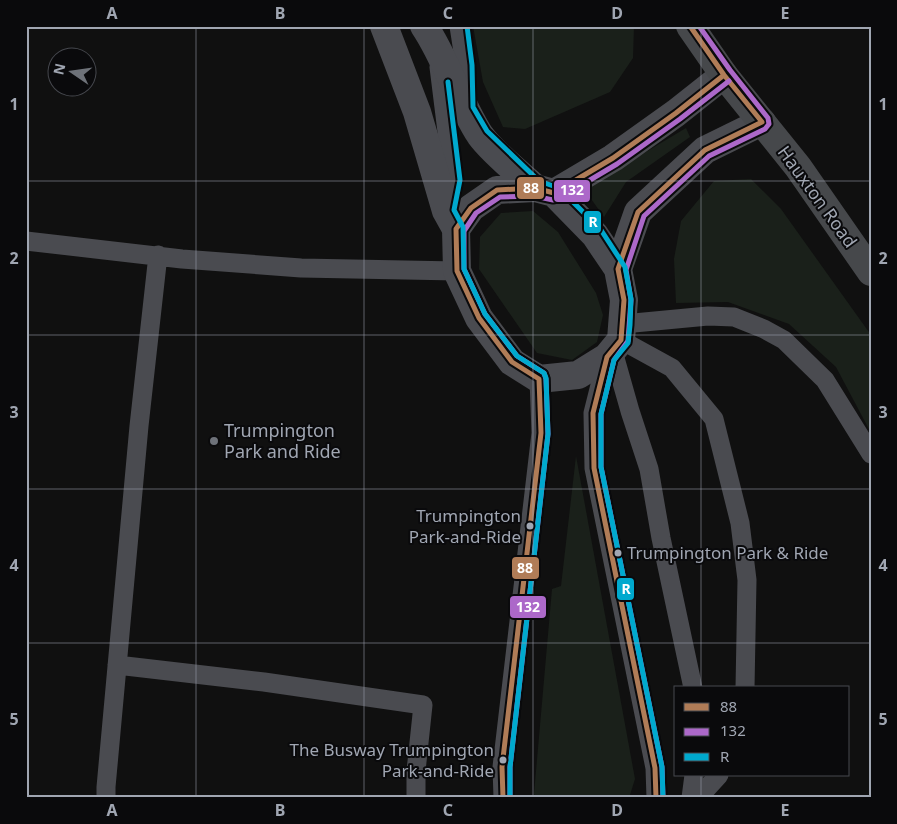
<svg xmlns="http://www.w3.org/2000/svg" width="897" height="824" font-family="'Noto Sans',sans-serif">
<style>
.green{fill:#1a201a}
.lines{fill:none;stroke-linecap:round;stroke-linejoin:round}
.lane{stroke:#4a4b50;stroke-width:19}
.street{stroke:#4a4b50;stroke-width:28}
.primary{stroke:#46484b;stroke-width:28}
.bus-1-casing{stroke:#0a0a0c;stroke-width:9}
.bus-2-casing{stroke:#0a0a0c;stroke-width:9}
.bus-3-casing{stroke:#0a0a0c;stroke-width:9}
.bus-1{stroke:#b07c57;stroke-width:5}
.bus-2{stroke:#ac68c9;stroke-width:5}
.bus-3{stroke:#00a9ce;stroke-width:5}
.grid{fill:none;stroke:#a0a6b2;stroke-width:1;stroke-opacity:0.55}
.poi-dot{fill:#6e7279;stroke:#0a0a0c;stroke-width:2}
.bus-dot{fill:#a0a6b2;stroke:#0a0a0c;stroke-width:2}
.labels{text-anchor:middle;stroke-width:4;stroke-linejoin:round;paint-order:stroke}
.bus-label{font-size:17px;fill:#a0a6b2;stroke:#0a0a0c;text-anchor:end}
.street-label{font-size:18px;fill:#a0a6b2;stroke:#0a0a0c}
.poi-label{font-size:18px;fill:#a0a6b2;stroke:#0a0a0c;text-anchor:start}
.line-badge{stroke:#0a0a0c;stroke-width:2}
.badge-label{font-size:14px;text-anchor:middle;font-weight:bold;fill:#fff}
.neatline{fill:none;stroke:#a0a6b2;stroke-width:2}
.grid-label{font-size:16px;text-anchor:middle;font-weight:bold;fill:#a0a6b2}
</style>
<rect width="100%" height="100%" fill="#101010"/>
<!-- green -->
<path class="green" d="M 473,26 L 634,26 L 633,58 L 610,92 L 525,129 L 503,127 L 483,82 Z
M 686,128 L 690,137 L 626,182 L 604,217 L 584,189 Z
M 751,179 L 781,209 L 871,335 L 871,433 L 836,367 L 789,324 L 728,302 L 676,303 L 674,259 L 681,221 L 714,181 Z
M 533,211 L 558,232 L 596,293 L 603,315 L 597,342 L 572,360 L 537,353 L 479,269 L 480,237 L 501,213 Z
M 576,456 L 635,779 L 629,798 L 537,798 L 534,794 L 552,589 L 561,586 Z"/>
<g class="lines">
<!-- lane -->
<path class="lane" d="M 459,26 L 465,65 L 466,100
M 439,67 L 453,180 L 447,207
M 26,241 L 182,259 L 301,268 L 457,271
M 623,324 L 708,316 L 734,317 L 764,329 L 784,340 L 825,380 L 871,454
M 621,340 L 672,368 L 714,419 L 740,523 L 747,580 L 745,688
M 613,351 L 630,411 L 649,469 L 661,538 L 693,688
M 607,357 L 593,413 L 594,468 L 655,768 L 656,798
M 117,665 L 264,682 L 423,705 L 416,771 L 416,798
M 106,798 L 106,787 L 139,426 L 158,255
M 503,798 L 502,767 L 541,433 L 539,379
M 691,798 L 694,775
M 698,798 L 719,775"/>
<!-- street -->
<path class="street" d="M 384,26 L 417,112 L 446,211 L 456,229 L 457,271 L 479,318 L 512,362 L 539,379 L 578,375 L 607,357 L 621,340 L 624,300 L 618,269 L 595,235 L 554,193 L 535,188 L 497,190 L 471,208 L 456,229
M 424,26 C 447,60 458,101 480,135 C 493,153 519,173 535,188
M 554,193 L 613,158 L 676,113 L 724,75
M 618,269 L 638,212 L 705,150 L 762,122"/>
<!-- primary -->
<path class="primary" d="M 690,26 L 724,75 L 798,167 L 871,272"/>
<!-- bus-1 casing -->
<g class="bus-1-casing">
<path id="bus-1" d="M 503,798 L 502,767 L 541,433 L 539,379 L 512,362 L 479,318 L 457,271 L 456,229 L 471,208 L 497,190 L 535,188 L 554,193 L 613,158 L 676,113 L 724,75
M 656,798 L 655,768 L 594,468 L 593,413 L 607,357 L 621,340 L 624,300 L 618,269 L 638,212 L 705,150 L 762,122 L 724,75 L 690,26"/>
</g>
<!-- bus-2 casing -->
<g class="bus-2-casing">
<path id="bus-2" d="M 510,798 L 510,767 L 548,434 L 546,379 L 544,373 L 517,356 L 485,314 L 464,269 L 464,231 L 476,213 L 500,197 L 534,196 L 553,200 L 558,199 L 617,164 L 680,119 L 729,81
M 663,798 L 662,767 L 601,467 L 601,414 L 614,360 L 628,341 L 631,300 L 626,270 L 644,216 L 709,156 L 765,129 L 769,124 L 768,118 L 730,70 L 699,26"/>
</g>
<!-- bus-3 casing -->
<g class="bus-3-casing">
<path id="bus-3" d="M 467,26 L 472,65 L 473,107 L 487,131 L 539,181 L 559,188 L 601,230 L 625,267 L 631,299 L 630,325 L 628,343 L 614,360 L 601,414 L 601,467 L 662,767 L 663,798
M 448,82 L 460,180 L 454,210 L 463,227 L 464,269 L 485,314 L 517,356 L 544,373 L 546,378 L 548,434 L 510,767 L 510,798"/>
</g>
<!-- bus-1 -->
<use href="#bus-1" class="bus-1"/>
<!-- bus-2 -->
<use href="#bus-2" class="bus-2"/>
<!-- bus-3 -->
<use href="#bus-3" class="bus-3"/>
</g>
<!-- grid -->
<path class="grid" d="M 196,26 L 196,798M 364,26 L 364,798M 533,26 L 533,798M 701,26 L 701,688M 26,181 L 871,181M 26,335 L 871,335M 26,489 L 871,489M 26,643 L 871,643M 701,775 L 701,798"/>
<!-- markers -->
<circle class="poi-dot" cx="214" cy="441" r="5"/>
<g class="bus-dot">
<circle cx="530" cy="526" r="4.5"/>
<circle cx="618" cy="553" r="4.5"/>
<circle cx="503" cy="760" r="4.5"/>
</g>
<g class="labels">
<!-- bus labels -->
<g class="bus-label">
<text x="521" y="522">Trumpington<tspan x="521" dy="21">Park-and-Ride</tspan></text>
<text x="627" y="559" text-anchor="start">Trumpington Park &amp; Ride</text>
<text x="494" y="756">The Busway Trumpington<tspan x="494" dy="21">Park-and-Ride</tspan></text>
</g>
<!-- street labels -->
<g class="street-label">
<text transform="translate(817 197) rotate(54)" y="6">Hauxton Road</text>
</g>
<!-- poi labels -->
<g class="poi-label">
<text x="224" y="437">Trumpington<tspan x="224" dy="21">Park and Ride</tspan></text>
</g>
</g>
<g class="line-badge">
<rect x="516" y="176" width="29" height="24" rx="5" fill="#b07c57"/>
<rect x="553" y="179" width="38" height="24" rx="5" fill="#ac68c9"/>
<rect x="583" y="210" width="19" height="24" rx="5" fill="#00a9ce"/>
<rect x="511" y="556" width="29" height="24" rx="5" fill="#b07c57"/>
<rect x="616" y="577" width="19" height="24" rx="5" fill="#00a9ce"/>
<rect x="509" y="595" width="38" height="24" rx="5" fill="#ac68c9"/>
</g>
<g class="badge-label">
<text x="531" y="193">88</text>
<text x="572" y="195">132</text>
<text x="593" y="227">R</text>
<text x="525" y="573">88</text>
<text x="626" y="594">R</text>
<text x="528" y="612">132</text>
</g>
<!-- border -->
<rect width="897" height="824" fill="none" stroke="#0a0a0c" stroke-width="55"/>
<!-- legend -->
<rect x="674" y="686" width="175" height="90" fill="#0a0a0c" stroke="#46484e"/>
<rect x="684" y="703" width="25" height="8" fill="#b07c57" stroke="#46484e"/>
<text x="720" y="712" font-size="15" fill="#a0a6b2">88</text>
<rect x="684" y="728" width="25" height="8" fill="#ac68c9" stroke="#46484e"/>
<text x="720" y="736" font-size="15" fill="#a0a6b2">132</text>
<rect x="684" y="753" width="25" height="8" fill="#00a9ce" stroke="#46484e"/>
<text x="720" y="762" font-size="15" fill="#a0a6b2">R</text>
<!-- north arrow -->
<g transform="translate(72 72) rotate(283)"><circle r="24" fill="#0a0a0c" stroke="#46484e"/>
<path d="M0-4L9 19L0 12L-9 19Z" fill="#6e7279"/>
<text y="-8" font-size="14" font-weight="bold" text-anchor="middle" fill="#a0a6b2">N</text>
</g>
<rect x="28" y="28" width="842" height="768" class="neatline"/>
<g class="grid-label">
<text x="112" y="19">A</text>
<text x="280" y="19">B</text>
<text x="448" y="19">C</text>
<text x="617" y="19">D</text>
<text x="785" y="19">E</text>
<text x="14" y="110">1</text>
<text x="883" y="110">1</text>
<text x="14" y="264">2</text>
<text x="883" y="264">2</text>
<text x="14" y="418">3</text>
<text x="883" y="418">3</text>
<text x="14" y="571">4</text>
<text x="883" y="571">4</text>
<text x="14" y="725">5</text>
<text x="883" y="725">5</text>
<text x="112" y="816">A</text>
<text x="280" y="816">B</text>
<text x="448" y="816">C</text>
<text x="617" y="816">D</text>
<text x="785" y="816">E</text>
</g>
</svg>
